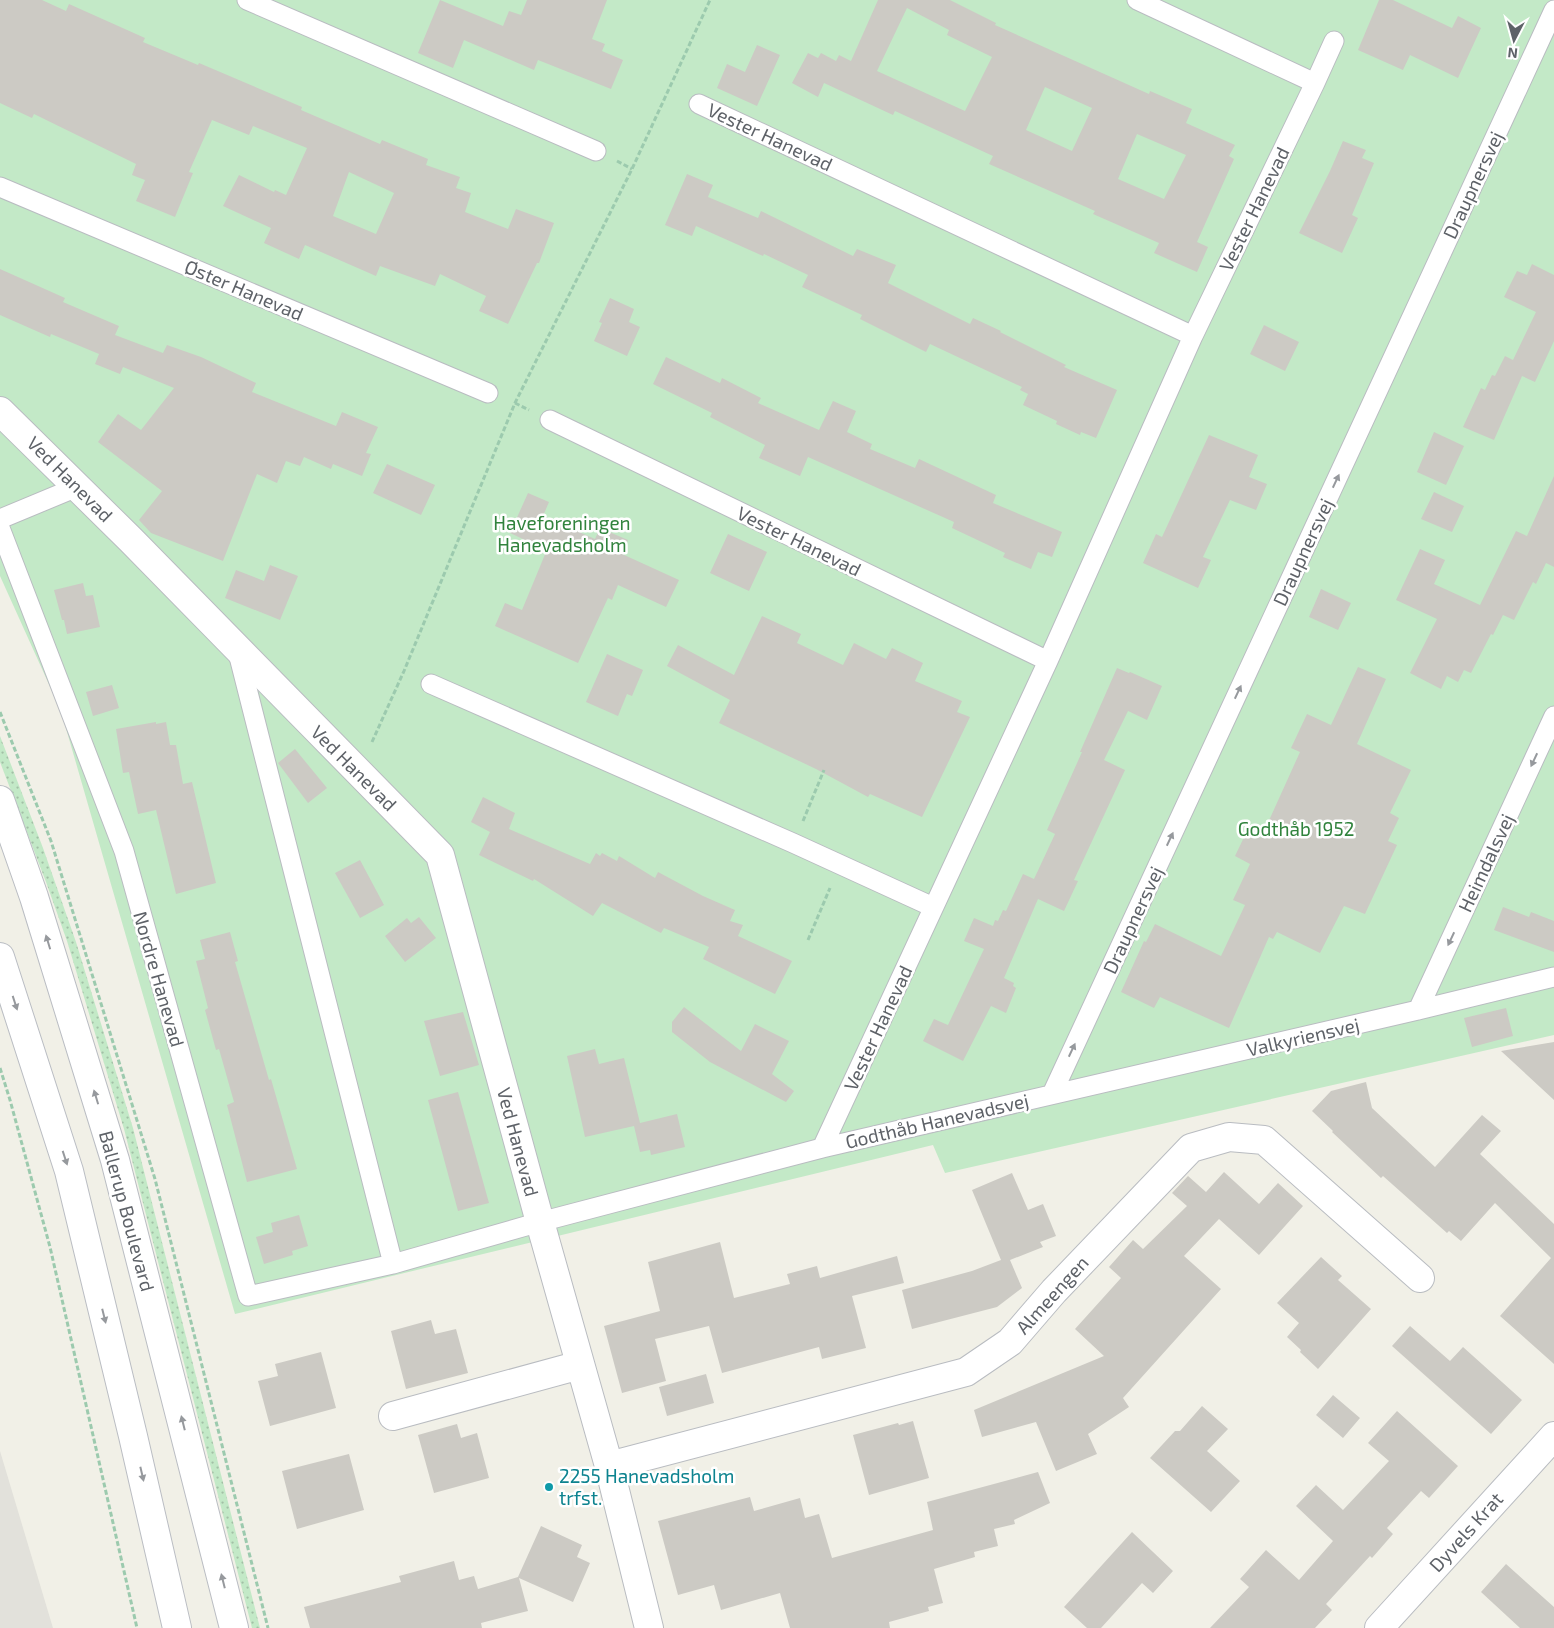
<svg xmlns="http://www.w3.org/2000/svg" width="1554" height="1628" font-family="'Exo 2',sans-serif">
<style>
.industrial{fill:#e2e1db}
.grass{fill:url(#grass-dots)}
.garden{fill:#c3e9c7}
.building{fill:#cccac4;fill-rule:evenodd}
.lines{fill:none;stroke-linecap:round;stroke-linejoin:round}
.lane-casing{stroke:#b9bcc1;stroke-width:21}
.street-casing{stroke:#b9bcc1;stroke-width:30}
.secondary-casing{stroke:#babdc3;stroke-width:30}
.path{stroke:#9ccaae;stroke-width:3;stroke-dasharray:5 2.5;stroke-linecap:butt}
.lane{stroke:#fff;stroke-width:19}
.street{stroke:#fff;stroke-width:28}
.secondary{stroke:#fff;stroke-width:28}
.oneway{fill:#96999d}
.culture-dot{fill:#0f9aa8;stroke:#fff;stroke-width:2}
.labels{text-anchor:middle;stroke-width:5;stroke-linejoin:round;paint-order:stroke}
.street-label{font-size:19px;fill:#5e6268;stroke:#fff}
.park-label{font-size:19px;fill:#31833d;stroke:#fff}
.culture-label{font-size:19px;fill:#0d838f;stroke:#fff;text-anchor:start}
</style>
<defs>
<pattern id="grass-dots" width="8" height="8" patternUnits="userSpaceOnUse" patternTransform="scale(1.25)"><rect width="8" height="8" fill="#c3e9c7"/><path d="M2 2h.1M6 6h.1" fill="none" stroke="#a2c0a5" stroke-width="1.8" stroke-linecap="round"/></pattern>
</defs>
<rect width="100%" height="100%" fill="#f1f0e7"/>
<!-- industrial -->
<path class="industrial" d="M 0,1451 L 53,1628 L 0,1628 Z"/>
<!-- grass -->
<path class="grass" d="M 0,736 L 43,848 L 76,942 L 133,1128 L 260,1628 L 252,1628 L 124,1129 L 67,941 L 46,882 L 0,762 Z"/>
<!-- garden -->
<path class="garden" d="M 0,0 L 1554,0 L 1554,1035 L 945,1173 L 933,1145 L 235,1314 L 61,711 L 0,576 Z"/>
<!-- building -->
<path class="building" d="M 0,0 L 42,0 L 66,11 L 69,4 L 145,38 L 143,42 L 198,65 L 199,63 L 302,107 L 301,110 L 380,144 L 382,140 L 428,159 L 426,165 L 460,177 L 456,188 L 471,193 L 465,212 L 508,229 L 516,209 L 554,223 L 539,263 L 537,263 L 508,324 L 479,311 L 486,296 L 440,274 L 435,286 L 380,266 L 376,276 L 305,245 L 299,259 L 264,243 L 271,228 L 223,206 L 239,175 L 274,192 L 275,190 L 286,195 L 307,148 L 253,126 L 249,135 L 212,120 L 189,172 L 193,173 L 175,217 L 136,201 L 145,180 L 132,175 L 136,164 L 34,114 L 32,118 L 0,103 ZM 349,172 L 394,193 L 376,234 L 333,216 Z
M 440,0 L 503,26 L 509,11 L 521,15 L 527,0 L 607,0 L 592,39 L 605,44 L 602,51 L 623,60 L 611,89 L 538,60 L 534,70 L 464,40 L 453,68 L 418,53 Z
M 878,0 L 950,0 L 996,23 L 995,25 L 1149,94 L 1150,91 L 1192,109 L 1186,123 L 1235,145 L 1229,156 L 1234,159 L 1197,242 L 1208,247 L 1197,272 L 1154,253 L 1159,243 L 1093,214 L 1095,211 L 989,164 L 993,156 L 895,111 L 893,115 L 824,83 L 818,97 L 792,83 L 808,53 L 818,58 L 821,53 L 836,61 L 839,55 L 851,61 ZM 907,8 L 949,30 L 947,35 L 992,57 L 965,111 L 877,71 ZM 1045,87 L 1092,108 L 1072,151 L 1026,130 ZM 1137,134 L 1186,155 L 1164,199 L 1118,179 Z
M 1379,0 L 1393,0 L 1452,28 L 1458,16 L 1481,28 L 1458,78 L 1410,55 L 1403,70 L 1358,50 Z
M 757,45 L 780,55 L 757,106 L 717,88 L 727,64 L 745,72 Z
M 1343,141 L 1366,150 L 1362,158 L 1374,163 L 1352,215 L 1358,218 L 1342,253 L 1299,233 L 1330,171 Z
M 687,174 L 713,185 L 708,197 L 758,218 L 761,211 L 853,256 L 857,249 L 896,265 L 888,283 L 970,324 L 973,318 L 1001,331 L 1000,332 L 1066,365 L 1064,367 L 1117,390 L 1096,438 L 1081,432 L 1080,435 L 1056,424 L 1057,421 L 1023,405 L 1028,394 L 1020,390 L 1022,387 L 930,344 L 926,352 L 860,319 L 862,315 L 802,287 L 808,275 L 764,254 L 763,256 L 696,226 L 692,236 L 665,225 Z
M 1532,264 L 1554,275 L 1554,341 L 1535,382 L 1522,376 L 1494,440 L 1463,427 L 1481,388 L 1485,390 L 1492,375 L 1495,376 L 1505,356 L 1513,360 L 1536,312 L 1504,297 L 1517,271 L 1527,275 Z
M 0,269 L 65,298 L 63,302 L 119,326 L 115,335 L 163,353 L 167,345 L 201,357 L 256,383 L 252,392 L 336,426 L 342,412 L 378,427 L 366,453 L 371,454 L 362,476 L 333,464 L 331,469 L 304,457 L 300,466 L 286,461 L 277,483 L 257,474 L 223,561 L 151,533 L 139,520 L 162,491 L 98,442 L 118,414 L 141,430 L 174,388 L 123,367 L 120,374 L 95,364 L 99,354 L 51,334 L 50,337 L 0,315 Z
M 610,298 L 634,309 L 629,322 L 640,327 L 627,356 L 594,341 L 602,323 L 599,322 Z
M 1264,325 L 1299,342 L 1285,371 L 1250,354 Z
M 666,357 L 720,383 L 722,378 L 761,398 L 758,403 L 819,430 L 833,401 L 856,411 L 847,432 L 872,444 L 870,449 L 915,468 L 919,459 L 996,495 L 993,503 L 1062,532 L 1052,557 L 1038,552 L 1031,569 L 1003,557 L 1005,553 L 952,528 L 954,522 L 808,457 L 800,476 L 759,458 L 765,445 L 710,417 L 712,413 L 653,384 Z
M 1434,432 L 1464,446 L 1446,485 L 1417,472 Z
M 1209,435 L 1258,455 L 1249,477 L 1267,484 L 1256,510 L 1230,500 L 1203,557 L 1211,560 L 1198,588 L 1143,563 L 1156,534 L 1162,537 Z
M 387,464 L 435,485 L 421,515 L 373,493 Z
M 1554,476 L 1554,567 L 1546,563 L 1536,584 L 1533,582 L 1514,620 L 1503,615 L 1493,635 L 1491,634 L 1471,673 L 1464,670 L 1458,682 L 1447,676 L 1441,689 L 1410,673 L 1437,619 L 1396,600 L 1420,549 L 1445,560 L 1434,584 L 1480,605 L 1516,531 L 1527,536 Z
M 1434,492 L 1464,506 L 1452,532 L 1421,519 Z
M 528,493 L 549,502 L 543,516 L 595,539 L 600,528 L 628,540 L 622,554 L 679,580 L 666,607 L 618,585 L 612,600 L 608,598 L 578,663 L 495,626 L 505,603 L 522,610 L 546,552 L 524,542 L 525,540 L 510,533 Z
M 728,534 L 767,552 L 749,591 L 710,573 Z
M 270,565 L 298,576 L 280,620 L 225,598 L 236,570 L 264,581 Z
M 83,583 L 86,596 L 93,595 L 100,627 L 67,634 L 64,620 L 62,620 L 54,590 Z
M 1321,589 L 1351,603 L 1338,630 L 1309,617 Z
M 762,616 L 801,634 L 797,643 L 843,665 L 854,643 L 886,659 L 892,648 L 923,663 L 915,681 L 962,701 L 957,712 L 970,717 L 922,817 L 870,794 L 868,797 L 816,769 L 719,723 L 730,700 L 667,666 L 678,645 L 734,675 Z
M 607,654 L 643,670 L 632,696 L 627,694 L 618,716 L 586,702 Z
M 1358,667 L 1386,679 L 1357,744 L 1411,770 L 1390,813 L 1399,818 L 1388,841 L 1397,845 L 1365,914 L 1344,906 L 1320,953 L 1277,932 L 1273,939 L 1269,937 L 1229,1028 L 1160,997 L 1154,1008 L 1121,992 L 1144,941 L 1146,942 L 1155,924 L 1221,956 L 1245,905 L 1233,900 L 1250,864 L 1235,856 L 1247,831 L 1261,838 L 1300,752 L 1291,748 L 1307,714 L 1331,725 Z
M 1117,668 L 1129,673 L 1130,672 L 1162,686 L 1147,720 L 1128,711 L 1104,760 L 1125,770 L 1074,880 L 1078,881 L 1064,911 L 1038,899 L 1004,978 L 1014,983 L 1013,986 L 1016,988 L 1006,1013 L 991,1006 L 963,1061 L 923,1041 L 934,1019 L 948,1025 L 984,949 L 964,941 L 974,918 L 993,926 L 995,920 L 998,921 L 1003,910 L 1006,911 L 1023,874 L 1034,879 L 1055,834 L 1047,830 L 1082,752 L 1080,752 Z
M 112,685 L 119,708 L 93,716 L 86,692 Z
M 156,722 L 156,724 L 166,722 L 170,745 L 176,745 L 183,784 L 192,782 L 216,883 L 176,894 L 156,810 L 138,814 L 129,772 L 123,773 L 116,729 Z
M 295,749 L 327,788 L 308,803 L 278,763 Z
M 483,797 L 515,813 L 509,829 L 590,864 L 596,853 L 600,856 L 602,853 L 617,861 L 619,856 L 655,878 L 658,872 L 703,896 L 735,910 L 730,921 L 743,925 L 738,936 L 792,961 L 775,994 L 703,959 L 709,947 L 664,928 L 661,933 L 602,903 L 593,916 L 534,879 L 533,881 L 479,855 L 490,832 L 471,822 Z
M 360,860 L 384,905 L 360,918 L 335,873 Z
M 1503,907 L 1529,917 L 1531,912 L 1554,921 L 1554,952 L 1494,930 Z
M 419,917 L 436,938 L 405,962 L 385,936 L 407,918 L 411,923 Z
M 230,932 L 238,961 L 235,962 L 269,1080 L 271,1079 L 297,1169 L 247,1182 L 227,1105 L 234,1102 L 219,1049 L 216,1050 L 205,1010 L 208,1008 L 196,961 L 205,959 L 200,940 Z
M 684,1007 L 741,1051 L 755,1024 L 789,1041 L 772,1074 L 794,1091 L 786,1102 L 710,1062 L 672,1032 L 672,1022 Z
M 1506,1008 L 1513,1036 L 1472,1047 L 1464,1018 Z
M 463,1012 L 479,1065 L 440,1076 L 424,1021 Z
M 1554,1042 L 1554,1100 L 1501,1051 Z
M 595,1049 L 599,1064 L 624,1058 L 640,1123 L 677,1114 L 685,1147 L 651,1155 L 650,1150 L 640,1152 L 634,1126 L 585,1137 L 567,1056 Z
M 1366,1082 L 1372,1108 L 1435,1167 L 1482,1115 L 1501,1131 L 1480,1154 L 1554,1224 L 1554,1364 L 1500,1316 L 1551,1258 L 1495,1203 L 1461,1241 L 1449,1231 L 1447,1233 L 1383,1176 L 1381,1178 L 1332,1132 L 1333,1131 L 1312,1111 L 1331,1091 Z
M 458,1092 L 489,1203 L 458,1211 L 428,1100 Z
M 1224,1172 L 1259,1204 L 1278,1183 L 1303,1206 L 1259,1255 L 1219,1219 L 1184,1256 L 1221,1289 L 1123,1398 L 1129,1407 L 1088,1434 L 1097,1454 L 1056,1471 L 1036,1422 L 982,1437 L 974,1410 L 1104,1356 L 1075,1329 L 1121,1278 L 1109,1267 L 1133,1240 L 1143,1249 L 1187,1206 L 1172,1193 L 1188,1176 L 1206,1192 Z
M 1012,1173 L 1028,1210 L 1043,1204 L 1056,1236 L 1040,1242 L 1043,1247 L 1010,1260 L 1022,1288 L 997,1307 L 912,1329 L 902,1290 L 972,1271 L 1001,1260 L 972,1190 Z
M 299,1215 L 308,1246 L 292,1251 L 293,1255 L 264,1264 L 256,1237 L 273,1232 L 271,1223 Z
M 720,1242 L 734,1298 L 790,1284 L 787,1274 L 817,1266 L 820,1278 L 897,1256 L 904,1283 L 852,1296 L 866,1348 L 822,1359 L 819,1347 L 722,1373 L 709,1326 L 655,1339 L 666,1381 L 622,1393 L 604,1326 L 660,1311 L 648,1262 Z
M 1321,1257 L 1342,1276 L 1338,1280 L 1371,1309 L 1318,1369 L 1300,1352 L 1301,1350 L 1287,1337 L 1299,1323 L 1277,1303 Z
M 431,1320 L 435,1334 L 456,1329 L 468,1373 L 406,1389 L 391,1331 Z
M 1410,1326 L 1450,1361 L 1463,1347 L 1522,1400 L 1491,1434 L 1392,1346 Z
M 321,1352 L 336,1408 L 270,1426 L 258,1381 L 278,1376 L 275,1364 Z
M 706,1374 L 714,1403 L 667,1416 L 659,1387 Z
M 1333,1395 L 1360,1418 L 1343,1438 L 1316,1415 Z
M 1202,1406 L 1228,1429 L 1207,1451 L 1240,1481 L 1211,1512 L 1150,1458 L 1175,1431 L 1180,1431 Z
M 1397,1411 L 1458,1466 L 1429,1498 L 1421,1491 L 1387,1528 L 1393,1534 L 1372,1558 L 1370,1556 L 1326,1604 L 1332,1610 L 1315,1628 L 1210,1628 L 1249,1587 L 1240,1579 L 1266,1550 L 1299,1580 L 1333,1541 L 1296,1506 L 1316,1485 L 1343,1510 L 1389,1461 L 1368,1443 Z
M 913,1421 L 929,1478 L 869,1495 L 853,1435 L 898,1423 L 899,1425 Z
M 457,1424 L 461,1438 L 477,1433 L 489,1478 L 434,1493 L 418,1435 Z
M 349,1454 L 364,1510 L 297,1529 L 282,1471 Z
M 1038,1472 L 1050,1503 L 1014,1520 L 1015,1524 L 994,1529 L 998,1546 L 974,1552 L 975,1557 L 934,1569 L 943,1603 L 928,1607 L 929,1611 L 889,1622 L 890,1628 L 790,1628 L 780,1593 L 721,1610 L 714,1585 L 678,1595 L 658,1521 L 750,1497 L 754,1511 L 800,1498 L 805,1518 L 819,1514 L 832,1558 L 933,1530 L 927,1502 Z
M 541,1526 L 582,1545 L 577,1557 L 590,1563 L 573,1602 L 519,1578 L 528,1611 L 481,1623 L 482,1628 L 310,1628 L 304,1607 L 401,1582 L 399,1576 L 454,1561 L 459,1580 L 474,1576 L 478,1589 L 518,1577 Z
M 1132,1532 L 1173,1571 L 1153,1593 L 1142,1583 L 1101,1628 L 1087,1628 L 1064,1607 Z
M 1506,1564 L 1554,1607 L 1554,1628 L 1520,1628 L 1481,1592 Z"/>
<g class="lines">
<!-- lane casing -->
<g class="lane-casing">
<path id="lane" d="M 247,0 L 596,151
M 1137,0 L 1315,83
M 699,104 L 1193,336
M 0,187 L 488,393
M 550,420 L 1048,661
M 0,519 L 77,487
M 0,528 L 124,851 L 248,1296 L 393,1264 L 540,1222 L 822,1148 L 1418,1010 L 1554,977
M 237,649 L 393,1264
M 431,684 L 793,843 L 933,907
M 1418,1010 L 1554,716
M 1052,1094 L 1554,10
M 822,1148 L 1048,661 L 1193,336 L 1315,83 L 1334,41"/>
</g>
<!-- street casing -->
<g class="street-casing">
<path id="street" d="M 0,411 L 131,540 L 440,855 L 540,1222 L 609,1466 L 649,1628
M 393,1416 L 580,1365
M 609,1466 L 966,1372 L 1010,1342 L 1054,1291 L 1191,1148 L 1229,1137 L 1264,1140 L 1420,1278
M 1379,1628 L 1554,1436"/>
</g>
<!-- secondary casing -->
<g class="secondary-casing">
<path id="secondary" d="M 0,800 L 34,897 L 115,1160 L 234,1628
M 0,957 L 69,1171 L 133,1436 L 177,1628"/>
</g>
<!-- path -->
<path class="path" d="M 617,161 L 632,169
M 515,403 L 529,410
M 0,712 L 51,841 L 155,1179 L 268,1628
M 372,742 L 404,671 L 515,403 L 632,169 L 710,0
M 803,821 L 824,770
M 808,940 L 830,888
M 0,1068 L 10,1100 L 50,1247 L 137,1628"/>
<!-- lane -->
<use href="#lane" class="lane"/>
<!-- street -->
<use href="#street" class="street"/>
<!-- secondary -->
<use href="#secondary" class="secondary"/>
</g>
<!-- one-way arrows -->
<defs><path id="oneway-solid" d="M-6-.8H1V-3.2L6.5 0L1 3.2V.8H-6Z" transform="scale(1.25)"/></defs>
<g class="oneway">
<use href="#oneway-solid" transform="translate(1336 481) rotate(-65)"/>
<use href="#oneway-solid" transform="translate(1238 692) rotate(-65)"/>
<use href="#oneway-solid" transform="translate(1534 760) rotate(115)"/>
<use href="#oneway-solid" transform="translate(1170 839) rotate(-65)"/>
<use href="#oneway-solid" transform="translate(1451 939) rotate(115)"/>
<use href="#oneway-solid" transform="translate(48 942) rotate(-107)"/>
<use href="#oneway-solid" transform="translate(15 1003) rotate(72)"/>
<use href="#oneway-solid" transform="translate(1072 1050) rotate(-65)"/>
<use href="#oneway-solid" transform="translate(96 1097) rotate(-107)"/>
<use href="#oneway-solid" transform="translate(65 1158) rotate(72)"/>
<use href="#oneway-solid" transform="translate(104 1316) rotate(76)"/>
<use href="#oneway-solid" transform="translate(183 1423) rotate(-104)"/>
<use href="#oneway-solid" transform="translate(142 1474) rotate(77)"/>
<use href="#oneway-solid" transform="translate(223 1581) rotate(-104)"/>
</g>
<!-- markers -->
<circle class="culture-dot" cx="549" cy="1487" r="5"/>
<g class="labels">
<!-- street labels -->
<g class="street-label">
<text transform="translate(770 137) rotate(25)" y="7">Vester Hanevad</text>
<text transform="translate(1473 185) rotate(-65)" y="7">Draupnersvej</text>
<text transform="translate(1254 209) rotate(-64)" y="7">Vester Hanevad</text>
<text transform="translate(244 290) rotate(23)" y="7">Øster Hanevad</text>
<text transform="translate(70 479) rotate(45)" y="7">Ved Hanevad</text>
<text transform="translate(799 541) rotate(26)" y="7">Vester Hanevad</text>
<text transform="translate(1303 552) rotate(-65)" y="7">Draupnersvej</text>
<text transform="translate(354 768) rotate(45)" y="7">Ved Hanevad</text>
<text transform="translate(1486 863) rotate(-65)" y="7">Heimdalsvej</text>
<text transform="translate(1133 920) rotate(-65)" y="7">Draupnersvej</text>
<text transform="translate(159 979) rotate(74)" y="7">Nordre Hanevad</text>
<text transform="translate(878 1028) rotate(-65)" y="7">Vester Hanevad</text>
<text transform="translate(1303 1037) rotate(-13)" y="7">Valkyriensvej</text>
<text transform="translate(937 1121) rotate(-13)" y="7">Godthåb Hanevadsvej</text>
<text transform="translate(518 1142) rotate(75)" y="7">Ved Hanevad</text>
<text transform="translate(127 1211) rotate(75)" y="7">Ballerup Boulevard</text>
<text transform="translate(1052 1295) rotate(-48)" y="7">Almeengen</text>
<text transform="translate(1466 1532) rotate(-48)" y="7">Dyvels Krat</text>
</g>
<!-- park labels -->
<g class="park-label">
<text x="562" y="530">Haveforeningen<tspan x="562" dy="22">Hanevadsholm</tspan></text>
<text x="1296" y="836">Godthåb 1952</text>
</g>
<!-- culture labels -->
<g class="culture-label">
<text x="559" y="1483">2255 Hanevadsholm<tspan x="559" dy="22">trfst.</tspan></text>
</g>
</g>
<!-- north arrow -->
<g transform="translate(1514 40) rotate(186)" stroke="#ffffff" stroke-width="4" paint-order="stroke">
<path d="M0-4L9 19L0 12L-9 19Z" fill="#5e6268"/>
<text y="-8" font-size="14" font-weight="bold" text-anchor="middle" fill="#5e6268">N</text>
</g>
</svg>
